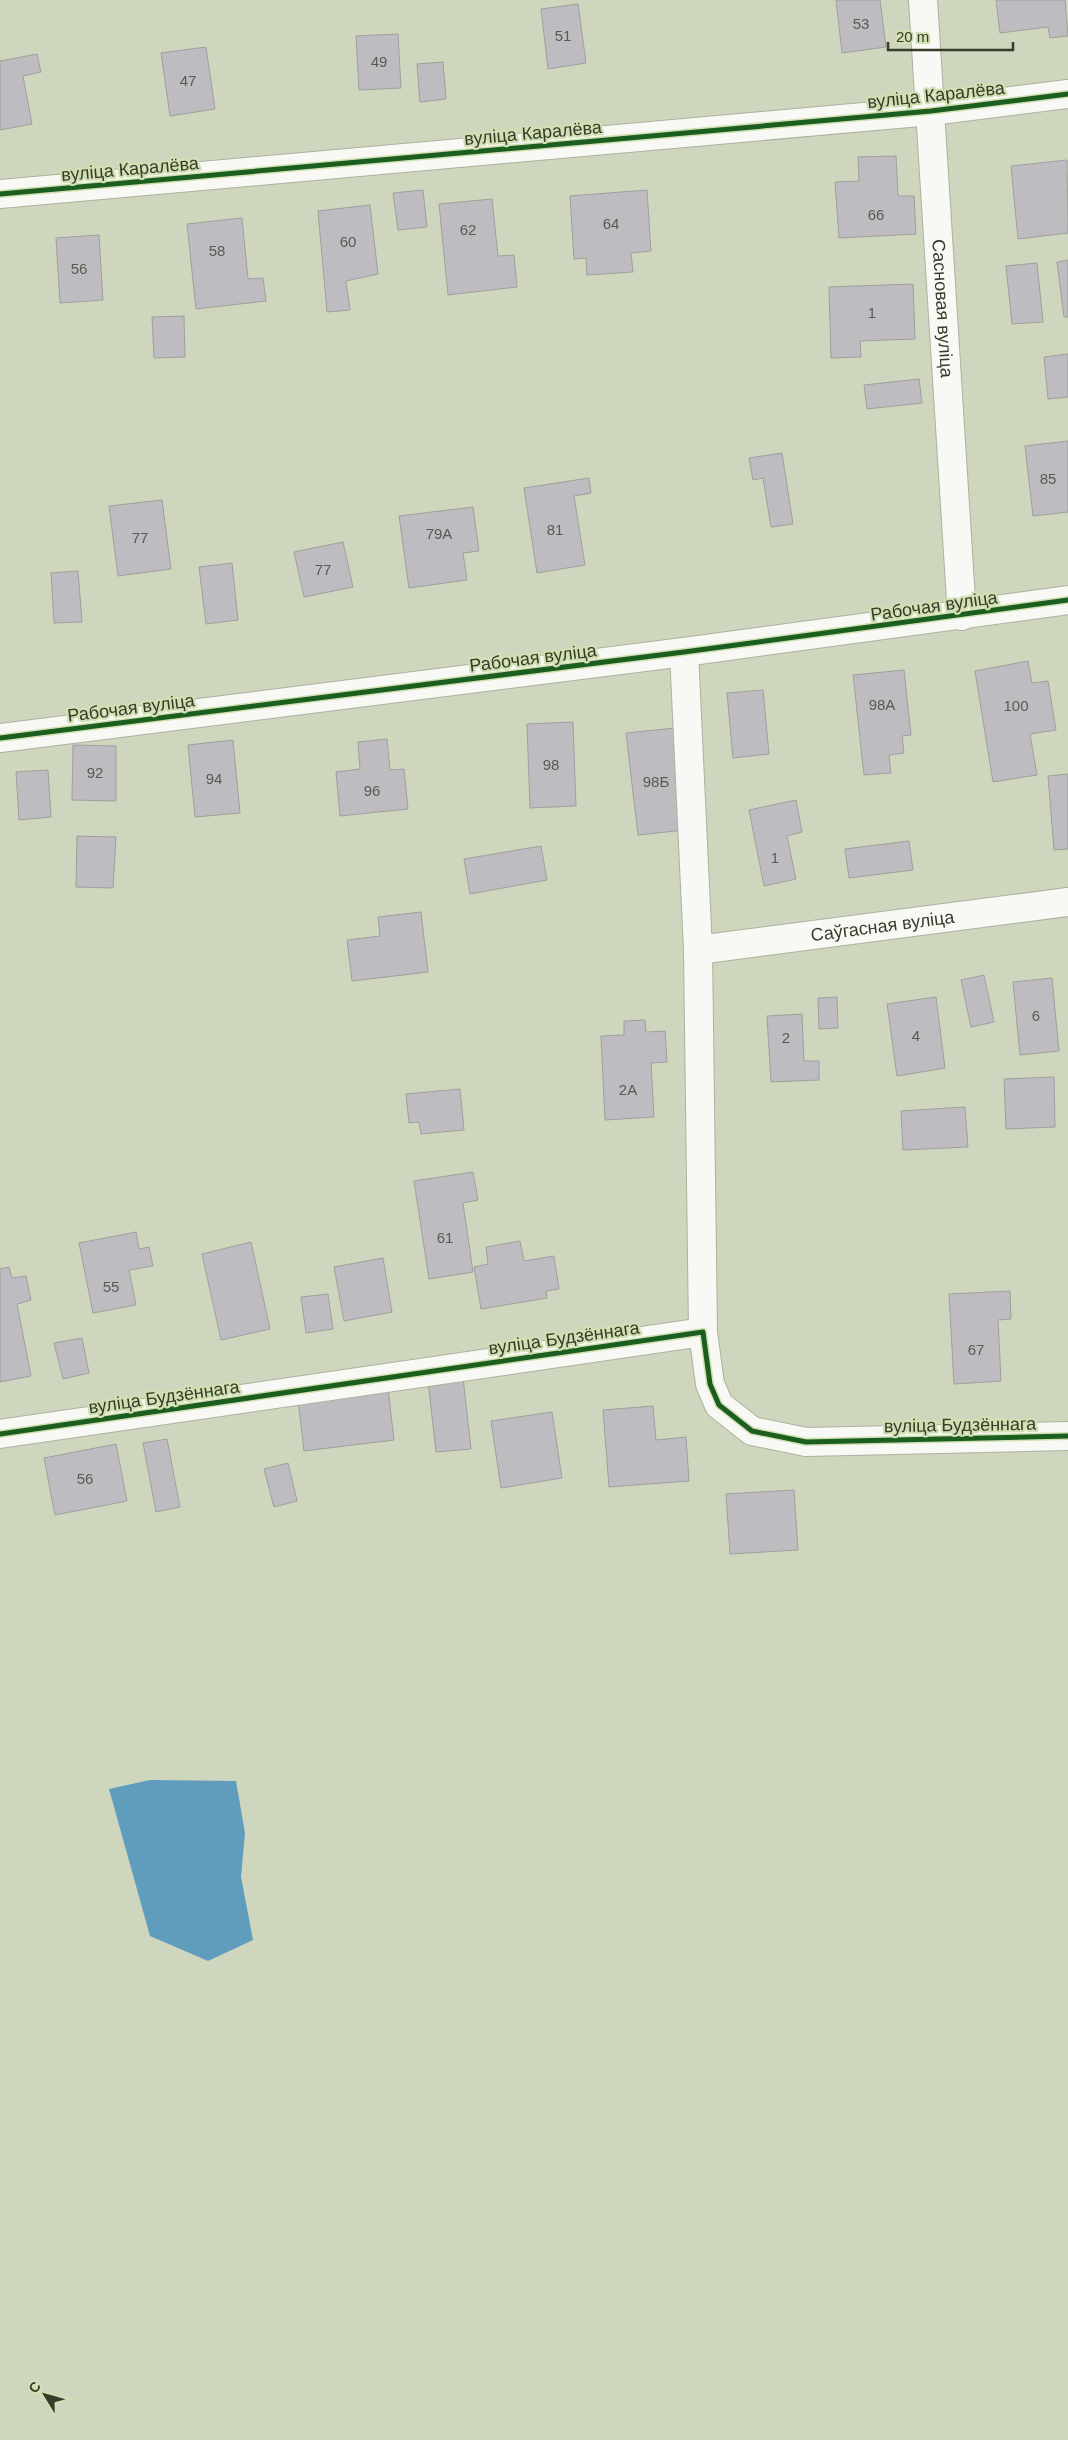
<svg xmlns="http://www.w3.org/2000/svg" width="1068" height="2440" font-family="Helvetica,sans-serif">
<style>
.water{fill:#609dbd}
.building{fill:#bebcc0;stroke:#9fa09c}
.lines{fill:none;stroke-linecap:round;stroke-linejoin:round}
.street-casing{stroke:#acb29f;stroke-width:30}
.street{stroke:#f8f9f5;stroke-width:28}
.cycleway-casing{stroke:#d1e0b3;stroke-width:8}
.cycleway{stroke:#1b5e20;stroke-width:5}
.labels{text-anchor:middle;stroke-width:4.5;stroke-linejoin:round;paint-order:stroke}
.number-label{font-size:15px;fill:#585b50}
.street-label{font-size:18px;fill:#363b2a;stroke:#d1e0b3}
</style>
<rect width="100%" height="100%" fill="#ced6be"/>
<!-- water -->
<path class="water" d="M 150,1780 L 236,1781 L 245,1833 L 241,1877 L 253,1940 L 208,1961 L 150,1936 L 109,1789 Z"/>
<!-- building -->
<path class="building" d="M 836,0 L 880,0 L 886,47 L 842,53 Z
M 996,0 L 1065,0 L 1068,36 L 1050,38 L 1048,27 L 1000,33 Z
M 578,4 L 586,63 L 548,69 L 541,9 Z
M 398,34 L 401,88 L 359,90 L 356,36 Z
M 206,47 L 215,109 L 170,116 L 161,53 Z
M 37,54 L 41,72 L 23,76 L 32,124 L 0,130 L 0,61 Z
M 443,62 L 446,99 L 420,102 L 417,64 Z
M 896,156 L 898,196 L 914,196 L 916,234 L 839,238 L 835,182 L 859,181 L 858,157 Z
M 1067,160 L 1068,233 L 1018,239 L 1011,166 Z
M 423,190 L 427,227 L 398,230 L 393,193 Z
M 647,190 L 651,251 L 631,253 L 633,272 L 587,275 L 586,258 L 574,259 L 570,196 Z
M 492,199 L 498,256 L 514,255 L 517,287 L 448,295 L 439,204 Z
M 370,205 L 378,274 L 346,281 L 350,310 L 327,312 L 318,211 Z
M 242,218 L 248,279 L 263,278 L 266,301 L 196,309 L 187,224 Z
M 99,235 L 103,300 L 60,303 L 56,238 Z
M 1068,260 L 1068,317 L 1064,317 L 1057,262 Z
M 1037,263 L 1043,322 L 1012,324 L 1006,266 Z
M 913,284 L 915,339 L 860,341 L 861,357 L 831,358 L 829,287 Z
M 184,316 L 185,357 L 154,358 L 152,317 Z
M 1068,354 L 1068,397 L 1048,399 L 1044,357 Z
M 919,379 L 922,403 L 867,409 L 864,385 Z
M 1068,441 L 1068,512 L 1033,516 L 1025,446 Z
M 782,453 L 793,524 L 771,527 L 763,478 L 753,480 L 749,458 Z
M 589,478 L 591,493 L 574,496 L 585,565 L 537,573 L 524,488 Z
M 162,500 L 171,569 L 118,576 L 109,506 Z
M 473,507 L 479,551 L 463,553 L 467,580 L 409,588 L 399,516 Z
M 343,542 L 353,587 L 304,597 L 294,552 Z
M 232,563 L 238,620 L 206,624 L 199,567 Z
M 78,571 L 82,622 L 54,623 L 51,573 Z
M 1028,661 L 1032,683 L 1048,681 L 1056,730 L 1030,734 L 1037,775 L 993,782 L 975,671 Z
M 904,670 L 911,735 L 902,736 L 904,753 L 889,755 L 891,773 L 864,775 L 853,675 Z
M 763,690 L 769,754 L 733,758 L 727,693 Z
M 573,722 L 576,806 L 530,808 L 527,724 Z
M 675,728 L 685,830 L 638,835 L 626,733 Z
M 387,739 L 390,770 L 404,769 L 408,809 L 340,816 L 336,772 L 360,769 L 358,742 Z
M 233,740 L 240,813 L 195,817 L 188,745 Z
M 73,745 L 116,746 L 116,801 L 72,800 Z
M 48,770 L 51,817 L 19,820 L 16,772 Z
M 1068,774 L 1068,849 L 1054,850 L 1048,776 Z
M 796,800 L 802,832 L 787,836 L 796,879 L 764,886 L 749,810 Z
M 77,836 L 116,837 L 113,888 L 76,887 Z
M 909,841 L 913,870 L 849,878 L 845,849 Z
M 541,846 L 547,880 L 470,894 L 464,859 Z
M 421,912 L 428,972 L 352,981 L 347,940 L 380,936 L 378,917 Z
M 984,975 L 994,1022 L 971,1027 L 961,980 Z
M 1052,978 L 1059,1051 L 1020,1055 L 1013,982 Z
M 837,997 L 838,1028 L 819,1029 L 818,998 Z
M 936,997 L 945,1068 L 897,1076 L 887,1004 Z
M 802,1014 L 804,1061 L 819,1061 L 819,1080 L 771,1082 L 767,1016 Z
M 645,1020 L 646,1032 L 665,1031 L 667,1062 L 651,1063 L 654,1117 L 605,1120 L 601,1036 L 624,1035 L 624,1021 Z
M 1054,1077 L 1055,1127 L 1006,1129 L 1004,1079 Z
M 460,1089 L 464,1130 L 421,1134 L 419,1122 L 409,1123 L 406,1094 Z
M 965,1107 L 968,1147 L 903,1150 L 901,1111 Z
M 473,1172 L 478,1200 L 463,1203 L 473,1272 L 429,1279 L 414,1181 Z
M 136,1232 L 139,1249 L 149,1247 L 153,1266 L 129,1270 L 136,1305 L 93,1313 L 79,1243 Z
M 520,1241 L 524,1261 L 554,1256 L 559,1289 L 546,1291 L 547,1298 L 481,1309 L 474,1267 L 488,1264 L 486,1247 Z
M 251,1242 L 270,1329 L 221,1340 L 202,1254 Z
M 383,1258 L 392,1312 L 344,1321 L 334,1267 Z
M 9,1267 L 12,1278 L 26,1276 L 31,1300 L 17,1304 L 31,1376 L 0,1382 L 0,1269 Z
M 1010,1291 L 1011,1319 L 998,1320 L 1001,1381 L 954,1384 L 949,1294 Z
M 328,1294 L 333,1329 L 306,1333 L 301,1297 Z
M 82,1338 L 89,1373 L 63,1379 L 54,1343 Z
M 463,1377 L 471,1449 L 436,1452 L 428,1381 Z
M 388,1388 L 394,1440 L 304,1451 L 298,1399 Z
M 653,1406 L 656,1440 L 686,1437 L 689,1481 L 609,1487 L 603,1410 Z
M 552,1412 L 562,1478 L 501,1488 L 491,1421 Z
M 167,1439 L 180,1507 L 156,1512 L 143,1443 Z
M 116,1444 L 127,1501 L 55,1515 L 44,1458 Z
M 288,1463 L 297,1501 L 274,1507 L 264,1469 Z
M 794,1490 L 798,1550 L 730,1554 L 726,1494 Z"/>
<g class="lines">
<!-- street casing -->
<g class="street-casing">
<g id="street">
<path id="s1" d="M 923,0 L 962,616"/>
<path d="M 0,194 L 931,111 L 1068,94"/>
<path d="M 684,652 L 698,950 L 703,1332"/>
<path d="M 0,738 L 684,652 L 1068,600"/>
<path id="s2" d="M 698,950 L 1068,902"/>
<path d="M 0,1434 L 703,1332 L 710,1384 L 719,1405 L 752,1431 L 806,1442 L 1068,1436"/>
</g>
</g>
<!-- street -->
<use href="#street" class="street"/>
<!-- cycleway casing -->
<g class="cycleway-casing">
<path id="cycleway" d="M 0,194 L 931,111 L 1068,94
M 0,738 L 684,652 L 1068,600
M 0,1434 L 703,1332 L 710,1384 L 719,1405 L 752,1431 L 806,1442 L 1068,1436"/>
</g>
<!-- cycleway -->
<use href="#cycleway" class="cycleway"/>
</g>
<g class="labels">
<!-- number labels -->
<g class="number-label">
<text x="861" y="29">53</text>
<text x="563" y="41">51</text>
<text x="379" y="67">49</text>
<text x="188" y="86">47</text>
<text x="876" y="220">66</text>
<text x="611" y="229">64</text>
<text x="468" y="235">62</text>
<text x="348" y="247">60</text>
<text x="217" y="256">58</text>
<text x="79" y="274">56</text>
<text x="872" y="318">1</text>
<text x="1048" y="484">85</text>
<text x="555" y="535">81</text>
<text x="439" y="539">79А</text>
<text x="140" y="543">77</text>
<text x="323" y="575">77</text>
<text x="882" y="710">98А</text>
<text x="1016" y="711">100</text>
<text x="551" y="770">98</text>
<text x="95" y="778">92</text>
<text x="214" y="784">94</text>
<text x="656" y="787">98Б</text>
<text x="372" y="796">96</text>
<text x="775" y="863">1</text>
<text x="1036" y="1021">6</text>
<text x="916" y="1041">4</text>
<text x="786" y="1043">2</text>
<text x="628" y="1095">2А</text>
<text x="445" y="1243">61</text>
<text x="111" y="1292">55</text>
<text x="976" y="1355">67</text>
<text x="85" y="1484">56</text>
</g>
<!-- street labels -->
<g class="street-label">
<text transform="translate(936 95) rotate(-6)" y="6">вуліца Каралёва</text>
<text transform="translate(533 133) rotate(-5)" y="6">вуліца Каралёва</text>
<text transform="translate(130 169) rotate(-5)" y="6">вуліца Каралёва</text>
<text dy="6" stroke="none"><textPath href="#s1" startOffset="309">Сасновая вуліца</textPath></text>
<text transform="translate(934 606) rotate(-8)" y="6">Рабочая вуліца</text>
<text transform="translate(533 658) rotate(-7)" y="6">Рабочая вуліца</text>
<text transform="translate(131 708) rotate(-7)" y="6">Рабочая вуліца</text>
<text dy="6" stroke="none"><textPath href="#s2" startOffset="186">Саўгасная вуліца</textPath></text>
<text transform="translate(564 1338) rotate(-8)" y="6">вуліца Будзённага</text>
<text transform="translate(164 1397) rotate(-8)" y="6">вуліца Будзённага</text>
<text transform="translate(960 1425) rotate(-1)" y="6">вуліца Будзённага</text>
</g>
</g>
<!-- north arrow -->
<g transform="translate(45 2395) rotate(307)" stroke="#d1e0b3" stroke-width="4" paint-order="stroke">
<path d="M0-4L9 19L0 12L-9 19Z" fill="#363b2a"/>
<text y="-8" font-size="14" font-weight="bold" text-anchor="middle" fill="#363b2a">С</text>
</g>
<!-- scale -->
<path d="M888 42v8h125v-8" fill="none" stroke="#363b2a" stroke-width="2.5"/>
<text x="896" y="42" font-size="15" fill="#363b2a" stroke="#d1e0b3" stroke-width="4" paint-order="stroke">20 m</text>
</svg>
